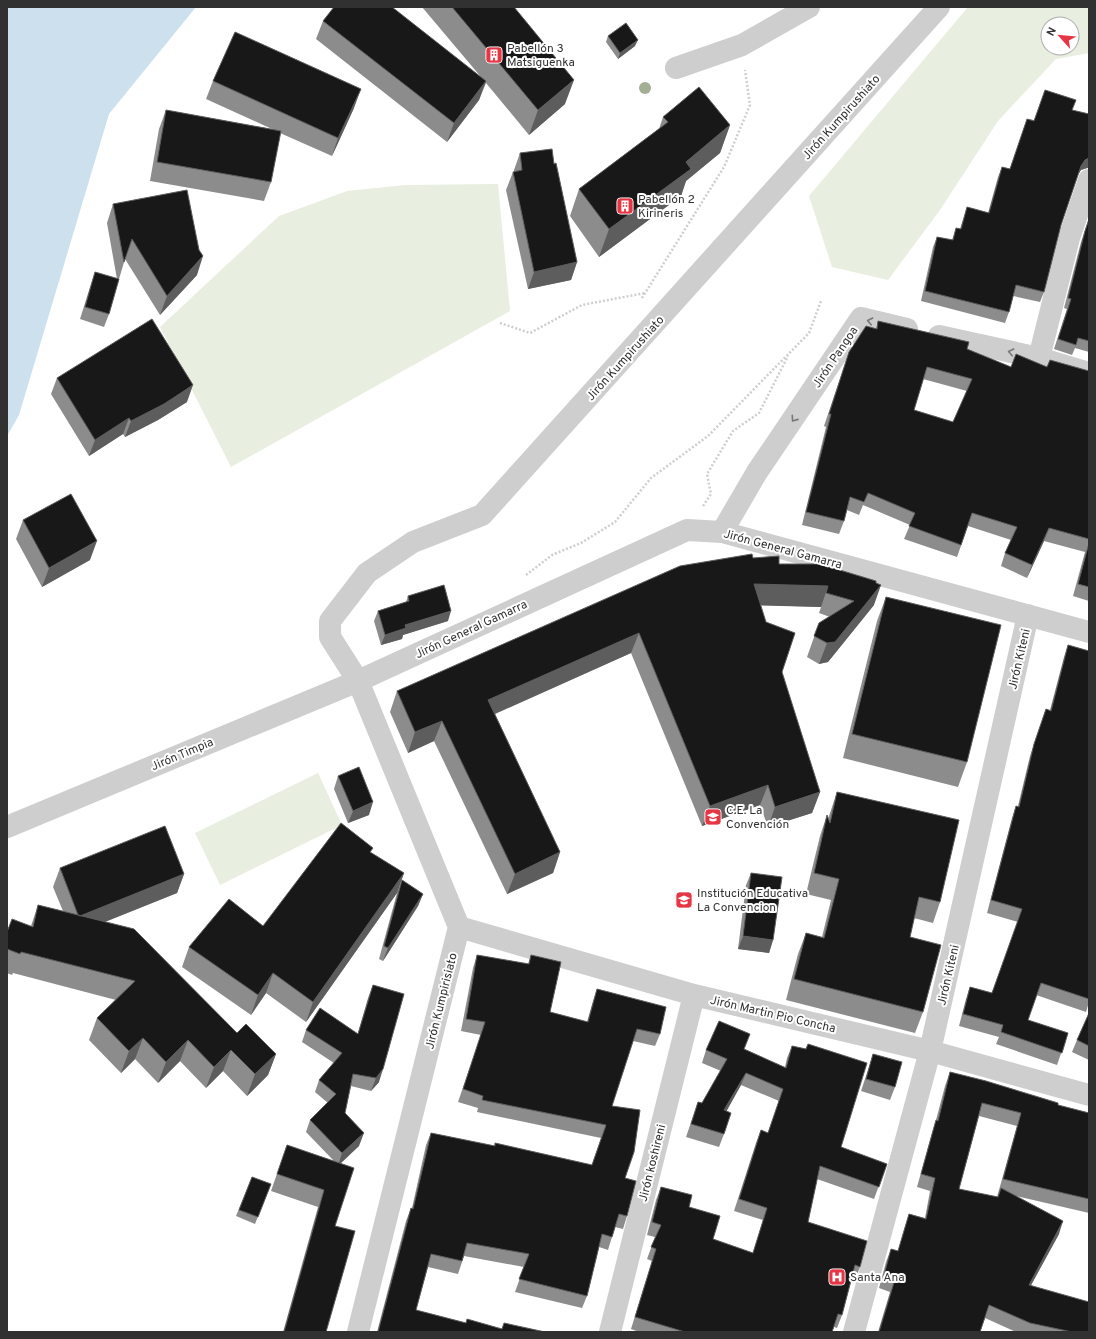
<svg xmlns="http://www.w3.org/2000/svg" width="1096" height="1339" font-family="Overpass,sans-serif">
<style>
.green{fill:#e8eee0;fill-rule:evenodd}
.water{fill:#cce1ed}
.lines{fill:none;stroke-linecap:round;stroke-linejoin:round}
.path{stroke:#cecece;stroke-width:2.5;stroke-dasharray:2 2;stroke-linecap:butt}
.minor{stroke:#cecece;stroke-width:22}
.tree{fill:#a2af95}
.wall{fill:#8c8c8c;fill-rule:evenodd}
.shaded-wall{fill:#5d5d5d}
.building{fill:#181818;stroke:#5d5d5d;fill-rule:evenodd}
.oneway{stroke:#787878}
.labels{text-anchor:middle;stroke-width:4;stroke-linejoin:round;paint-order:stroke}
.poi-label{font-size:12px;fill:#313131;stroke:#fff;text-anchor:start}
.street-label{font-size:12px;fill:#313131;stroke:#fff}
</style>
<rect width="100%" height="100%" fill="#fff"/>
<!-- green -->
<path class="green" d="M 968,7 L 1089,7 L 1089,53 L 1056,59 L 998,121 L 940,210 L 888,280 L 832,267 L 809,196 ZM 1048,24 L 1072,24 L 1072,48 L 1048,48 Z
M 498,184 L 510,311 L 231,467 L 160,327 L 279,216 L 347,191 L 405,185 Z
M 318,773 L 342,825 L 220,885 L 195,833 Z"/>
<!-- water -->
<path class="water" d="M 7,7 L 196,7 L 109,114 L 19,415 L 7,436 Z"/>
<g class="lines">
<!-- path -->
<path class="path" d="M 642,298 L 724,167 L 750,105 L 745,70
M 500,323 L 530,333 L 582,305 L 645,293
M 703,506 L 711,494 L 707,474 L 733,431 L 759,413 L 788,356
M 526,575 L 552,555 L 581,543 L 615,522 L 651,478 L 708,436 L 809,333 L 821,301"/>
<!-- minor -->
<path class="minor" d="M 676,68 L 742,45 L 809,7
M 939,336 L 1039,358 L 1089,373
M 1039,358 L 1069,238 L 1089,180
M 722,532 L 757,472 L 861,318 L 907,329
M 7,827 L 358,681 L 687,530 L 722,532 L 1089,632
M 459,927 L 694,995 L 930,1051 L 1089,1095
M 358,1332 L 459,927 L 358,681 L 330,637 L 330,621 L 367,573 L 413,542 L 482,515 L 939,7
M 610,1332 L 694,995
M 854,1332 L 930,1051 L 1028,615"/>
</g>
<!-- trees -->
<circle class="tree" cx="645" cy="88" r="6"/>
<!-- wall -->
<path class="wall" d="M 422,7 L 514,7 L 565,104 L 529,135 L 486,83 L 479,100 L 447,142 L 316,39 L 323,21 L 481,77 Z
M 608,36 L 635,46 L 618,59 L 606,42 Z
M 213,81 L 354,108 L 332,156 L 280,133 L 271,182 L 264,201 L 150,181 L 159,129 L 166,110 L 272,129 L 206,99 Z
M 1072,110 L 1087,168 L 1081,170 L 1078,175 L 1061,225 L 1044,292 L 1040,302 L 1013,296 L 1009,312 L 1005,323 L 921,301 L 933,247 L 937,237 L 952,240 L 956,228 L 960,229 L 967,207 L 988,213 L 998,177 L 1002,167 L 1010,169 L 1027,119 L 1034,120 Z
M 663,117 L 730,125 L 720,153 L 686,181 L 681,196 L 599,257 L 570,216 L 579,189 L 659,129 Z
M 520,153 L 554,164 L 577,262 L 571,280 L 528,289 L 506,190 L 513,172 L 514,172 L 514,170 Z
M 113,204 L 197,275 L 160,315 L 125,259 L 119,279 L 109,314 L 104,327 L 80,319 L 91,284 L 95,272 L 117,279 L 107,223 Z
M 1089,218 L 1089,352 L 1075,348 L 1072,355 L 1054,349 L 1067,309 L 1064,308 L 1081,242 Z
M 878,321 L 967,349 L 1011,367 L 1047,366 L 1089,371 L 1089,601 L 1073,596 L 1085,552 L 1044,541 L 1027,578 L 1001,566 L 1005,553 L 1011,540 L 968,526 L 957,557 L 904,539 L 910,525 L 863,505 L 859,515 L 847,510 L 844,521 L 839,534 L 802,525 L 826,427 L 824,426 L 849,352 L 876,329 ZM 923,379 L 967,391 L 953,422 L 914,410 Z
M 57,378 L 187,402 L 158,420 L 125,437 L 123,434 L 89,456 L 51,394 Z
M 23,520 L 90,560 L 42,587 L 16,539 Z
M 753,558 L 779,564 L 874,605 L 828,662 L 819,664 L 807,657 L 819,623 L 830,617 L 819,613 L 821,607 L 760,605 L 820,792 L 812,813 L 768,827 L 760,805 L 702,826 L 631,653 L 495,714 L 560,852 L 553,873 L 507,894 L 434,741 L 408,753 L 390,712 L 397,691 Z
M 408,596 L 448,621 L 403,635 L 402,639 L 381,645 L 374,621 L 378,611 L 406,602 Z
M 886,597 L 967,762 L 958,787 L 843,758 L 877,621 Z
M 1068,645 L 1089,651 L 1089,1002 L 1086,1012 L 1036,995 L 1028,1020 L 1068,1033 L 1057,1065 L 996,1044 L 999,1037 L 959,1026 L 966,999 L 970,987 L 992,993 L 1018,922 L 987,913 L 1012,818 L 1016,806 L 1018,806 L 1030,756 L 1046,709 L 1050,710 L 1064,657 Z
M 338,776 L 369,815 L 348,823 L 334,789 Z
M 837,792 L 940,902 L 933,923 L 914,918 L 910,937 L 923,1012 L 915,1033 L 786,1000 L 798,954 L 806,933 L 822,937 L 831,900 L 806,894 L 820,836 L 827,815 L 828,819 Z
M 371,853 L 404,873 L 397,893 L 306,1022 L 266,993 L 251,1015 L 182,967 L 189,947 L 263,926 Z
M 60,868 L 184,874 L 177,893 L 105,922 L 237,1033 L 276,1054 L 268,1075 L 247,1096 L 223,1071 L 206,1088 L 180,1061 L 158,1083 L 135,1059 L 121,1073 L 89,1040 L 97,1018 L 116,1000 L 13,973 L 12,975 L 7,973 L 7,932 L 31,926 L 38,905 L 63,911 L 53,887 Z
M 751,873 L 773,940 L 769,953 L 738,949 L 746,885 Z
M 402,880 L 423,894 L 418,906 L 383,961 L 379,959 L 397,893 Z
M 477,955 L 528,964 L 531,955 L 550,1012 L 587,1022 L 593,1001 L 597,989 L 660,1034 L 655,1046 L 633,1041 L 612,1106 L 625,1178 L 627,1216 L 623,1229 L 615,1227 L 608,1250 L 599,1247 L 587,1296 L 582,1308 L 515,1292 L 524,1267 L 464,1256 L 458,1274 L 428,1267 L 416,1310 L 466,1323 L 502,1329 L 545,1332 L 377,1332 L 406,1221 L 411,1208 L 412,1208 L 426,1145 L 431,1133 L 494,1146 L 495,1143 L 592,1165 L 601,1138 L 477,1112 L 478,1108 L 458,1102 L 481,1035 L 461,1031 L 473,968 Z
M 373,985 L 379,1082 L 371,1091 L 351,1086 L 345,1113 L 359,1146 L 340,1163 L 326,1332 L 283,1332 L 318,1207 L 271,1191 L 287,1145 L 334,1161 L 306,1132 L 310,1120 L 328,1103 L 315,1092 L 319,1080 L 334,1063 L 302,1042 L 306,1030 L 358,1033 L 368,998 Z
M 1089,1013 L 1089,1060 L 1072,1052 L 1077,1040 Z
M 808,1044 L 841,1147 L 887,1164 L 874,1199 L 817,1179 L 808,1222 L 860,1267 L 855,1280 L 852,1278 L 842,1315 L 837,1328 L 834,1327 L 832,1332 L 639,1332 L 631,1329 L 652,1261 L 647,1259 L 655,1237 L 647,1235 L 656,1200 L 661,1187 L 689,1207 L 713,1239 L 753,1253 L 763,1220 L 734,1211 L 756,1143 L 761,1130 L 768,1133 L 779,1101 L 741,1085 L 726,1111 L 724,1134 L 719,1147 L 686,1137 L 698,1102 L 702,1103 L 721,1071 L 702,1063 L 706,1050 L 745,1050 L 785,1067 L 787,1058 L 792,1046 L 806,1049 Z
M 873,1054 L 895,1087 L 890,1100 L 861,1091 L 869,1067 Z
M 950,1072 L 1058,1105 L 1089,1113 L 1089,1213 L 1016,1196 L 1059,1234 L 1031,1285 L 1089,1332 L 1016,1332 L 985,1318 L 980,1332 L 878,1332 L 890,1292 L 879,1288 L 886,1262 L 891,1249 L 898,1251 L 905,1227 L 909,1214 L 925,1218 L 930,1191 L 917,1187 L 932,1133 L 936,1120 L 945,1086 ZM 979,1116 L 1017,1126 L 997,1197 L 959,1189 Z
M 252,1177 L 271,1184 L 255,1224 L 236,1216 Z"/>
<!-- shaded-wall -->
<path class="shaded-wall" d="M 638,40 L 635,46 L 618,59 L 620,53 Z
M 574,80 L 565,104 L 529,135 L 538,110 Z
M 486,81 L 479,100 L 447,142 L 454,123 Z
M 361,89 L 354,108 L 332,156 L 338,138 Z
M 730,125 L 720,153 L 686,181 L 681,196 L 599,257 L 609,229 L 686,162 Z
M 1089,158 L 1089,168 L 1087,168 L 1081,170 L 1077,176 L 1081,166 L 1085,160 Z
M 203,256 L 197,275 L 160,315 L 167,296 Z
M 577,262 L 571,280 L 528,289 L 534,272 Z
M 193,385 L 187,402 L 158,420 L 125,437 L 131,421 Z
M 129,418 L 123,434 L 89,456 L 95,440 Z
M 1049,528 L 1044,541 L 1027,578 L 1032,565 Z
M 97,541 L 90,560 L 42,587 L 49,568 Z
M 754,584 L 828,586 L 821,607 L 746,605 Z
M 881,585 L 874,605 L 828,662 L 819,664 L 827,643 Z
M 451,611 L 448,621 L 403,635 L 402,639 L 381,645 L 385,635 L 405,625 Z
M 639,633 L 631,653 L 481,720 L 488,700 Z
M 442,721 L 434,741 L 408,753 L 415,732 Z
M 768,785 L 760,805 L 702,826 L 710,806 Z
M 820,792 L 812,813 L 768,827 L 775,807 Z
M 373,802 L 369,815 L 348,823 L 353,811 Z
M 560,852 L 553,873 L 507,894 L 515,874 Z
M 404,873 L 397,893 L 306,1022 L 313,1002 Z
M 184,874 L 177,893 L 72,935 L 79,916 Z
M 423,894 L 418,906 L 383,961 L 388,948 Z
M 743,936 L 773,940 L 769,953 L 738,949 Z
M 273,973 L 266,993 L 251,1015 L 258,995 Z
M 143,1038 L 135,1059 L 121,1073 L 129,1051 Z
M 188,1040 L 180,1061 L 158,1083 L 166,1062 Z
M 231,1050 L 223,1071 L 206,1088 L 214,1067 Z
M 276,1054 L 268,1075 L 247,1096 L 255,1074 Z
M 383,1069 L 379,1082 L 371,1091 L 376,1078 Z
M 746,1073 L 741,1085 L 720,1123 L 724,1110 Z
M 364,1133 L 359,1146 L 338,1166 L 342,1153 Z
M 1063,1221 L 1059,1234 L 1024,1298 L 1029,1285 Z"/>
<!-- building -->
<path class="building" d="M 334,7 L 392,7 L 486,81 L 454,123 L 323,21 Z
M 452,7 L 514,7 L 574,80 L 538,110 Z
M 626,23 L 638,40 L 620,53 L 608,36 Z
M 235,32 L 361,89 L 338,138 L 213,81 Z
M 699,87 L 730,125 L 686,162 L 691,169 L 609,229 L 579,189 L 668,122 L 663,117 Z
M 1045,90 L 1076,100 L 1072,110 L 1089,114 L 1089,158 L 1085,160 L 1081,166 L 1061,225 L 1044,292 L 1016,285 L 1009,312 L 925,291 L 937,237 L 953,240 L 956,228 L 961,229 L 967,207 L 989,213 L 1002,167 L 1010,169 L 1027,119 L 1034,121 Z
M 166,110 L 281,131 L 271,182 L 157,162 Z
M 552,149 L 554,164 L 556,163 L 577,262 L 534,272 L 513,172 L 522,170 L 520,153 Z
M 187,190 L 199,250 L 203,256 L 167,296 L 132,239 L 124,262 L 113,204 Z
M 1089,219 L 1089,341 L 1078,338 L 1076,345 L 1058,339 L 1071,299 L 1068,298 L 1085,231 Z
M 95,272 L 119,279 L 109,314 L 85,307 Z
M 152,319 L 193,385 L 164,404 L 131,421 L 129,418 L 95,440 L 57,378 Z
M 878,321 L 969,342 L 967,349 L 1011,367 L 1016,354 L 1047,367 L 1050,360 L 1089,371 L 1089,539 L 1049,528 L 1032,565 L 1005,553 L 1017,527 L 972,513 L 961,545 L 909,526 L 915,513 L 868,493 L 864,502 L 850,497 L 844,521 L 806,512 L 831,414 L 829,414 L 849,352 L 866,326 L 877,329 ZM 927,367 L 972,379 L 953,422 L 914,410 Z
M 71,494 L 97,541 L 49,568 L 23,520 Z
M 1089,543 L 1089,587 L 1078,584 Z
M 752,554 L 753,558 L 779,556 L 779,564 L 820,564 L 876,581 L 876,583 L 881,585 L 835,642 L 827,643 L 814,636 L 819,623 L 854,601 L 826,593 L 828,586 L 754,584 L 766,622 L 795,633 L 782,672 L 820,792 L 775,807 L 768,785 L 710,806 L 639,633 L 488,700 L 560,852 L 515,874 L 442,721 L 415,732 L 397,691 L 680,566 Z
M 444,585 L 451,611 L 405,625 L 406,628 L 385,635 L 378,611 L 409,601 L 408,596 Z
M 886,597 L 1001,625 L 967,762 L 852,734 Z
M 1068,645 L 1089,651 L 1089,999 L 1041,983 L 1028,1020 L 1068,1033 L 1062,1053 L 1001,1032 L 1003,1025 L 963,1014 L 970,987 L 992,993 L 1022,909 L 991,900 L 1016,806 L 1019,807 L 1034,744 L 1046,709 L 1051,711 Z
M 359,767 L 373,802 L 353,811 L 338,776 Z
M 837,792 L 959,820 L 940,902 L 919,897 L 910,937 L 941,945 L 923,1012 L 794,979 L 806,933 L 824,938 L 839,879 L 814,873 L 827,815 L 830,823 Z
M 341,823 L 373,848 L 370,852 L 404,873 L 313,1002 L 273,973 L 258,995 L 189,947 L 229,899 L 263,926 Z
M 165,826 L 184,874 L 80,916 L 78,915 L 60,868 Z
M 751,873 L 782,877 L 773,940 L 743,936 Z
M 402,880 L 423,894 L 388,948 L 384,946 Z
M 38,905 L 134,929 L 237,1033 L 246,1024 L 276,1054 L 255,1074 L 231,1050 L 214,1067 L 188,1040 L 166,1062 L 143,1038 L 129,1051 L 97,1018 L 135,981 L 21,952 L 20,954 L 7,949 L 7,932 L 12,919 L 33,927 Z
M 477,955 L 529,964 L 531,955 L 561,962 L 550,1012 L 588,1022 L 597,989 L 666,1007 L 660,1034 L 637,1029 L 612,1106 L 640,1110 L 634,1152 L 625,1178 L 636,1181 L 627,1216 L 619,1214 L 612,1237 L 602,1234 L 587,1296 L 519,1279 L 529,1254 L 467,1243 L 462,1261 L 431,1254 L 416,1310 L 466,1323 L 467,1319 L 502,1329 L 504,1323 L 545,1332 L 378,1332 L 411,1208 L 413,1209 L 431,1133 L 495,1146 L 495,1143 L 592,1165 L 606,1125 L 482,1100 L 483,1096 L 463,1089 L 485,1022 L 466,1019 Z
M 373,985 L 404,994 L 383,1069 L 376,1078 L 353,1074 L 345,1113 L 364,1133 L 342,1153 L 310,1120 L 336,1094 L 319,1080 L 342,1053 L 306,1030 L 320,1008 L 358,1034 Z
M 1089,1013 L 1089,1046 L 1077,1040 Z
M 719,1021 L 750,1034 L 744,1049 L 786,1068 L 792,1046 L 806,1049 L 808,1044 L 867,1063 L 841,1147 L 887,1164 L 879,1187 L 820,1166 L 808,1222 L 867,1241 L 860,1267 L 855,1265 L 842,1315 L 838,1314 L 832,1332 L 685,1332 L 635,1317 L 656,1249 L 651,1247 L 661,1225 L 652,1222 L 661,1187 L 692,1195 L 689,1207 L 720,1216 L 713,1239 L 753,1253 L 767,1208 L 739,1199 L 761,1130 L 768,1133 L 783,1089 L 746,1073 L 724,1110 L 731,1113 L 724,1134 L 691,1124 L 698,1102 L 702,1103 L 727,1059 L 706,1050 Z
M 873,1054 L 902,1062 L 895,1087 L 866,1079 Z
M 950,1072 L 986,1081 L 1058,1103 L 1058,1105 L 1089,1113 L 1089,1199 L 1003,1179 L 1021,1113 L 982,1103 L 959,1189 L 998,1197 L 1001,1188 L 1063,1221 L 1029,1285 L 1089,1302 L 1089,1332 L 1072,1332 L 1030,1323 L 989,1305 L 980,1332 L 879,1332 L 895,1279 L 884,1275 L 891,1249 L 898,1251 L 909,1214 L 926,1219 L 935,1178 L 921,1174 L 936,1120 L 938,1121 Z
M 287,1145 L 354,1168 L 335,1226 L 355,1231 L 326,1332 L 284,1332 L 324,1190 L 277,1174 Z
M 252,1177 L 271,1184 L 258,1217 L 239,1210 Z"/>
<!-- one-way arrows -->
<defs><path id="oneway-chevron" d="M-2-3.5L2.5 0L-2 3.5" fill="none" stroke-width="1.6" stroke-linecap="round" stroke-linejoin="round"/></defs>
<g class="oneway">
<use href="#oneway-chevron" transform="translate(870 321) rotate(-167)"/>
<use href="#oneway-chevron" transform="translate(1011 352) rotate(-167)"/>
<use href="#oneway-chevron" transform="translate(794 419) rotate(125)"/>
</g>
<!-- icons -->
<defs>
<g id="building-square" transform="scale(0.9)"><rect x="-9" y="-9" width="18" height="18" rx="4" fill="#e63645" stroke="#fff"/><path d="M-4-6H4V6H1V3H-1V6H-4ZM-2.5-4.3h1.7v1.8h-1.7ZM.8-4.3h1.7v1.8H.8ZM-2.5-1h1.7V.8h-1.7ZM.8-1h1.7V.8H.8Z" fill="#fff"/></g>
<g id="school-square" transform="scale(0.9)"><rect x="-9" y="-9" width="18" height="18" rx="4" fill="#e63645" stroke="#fff"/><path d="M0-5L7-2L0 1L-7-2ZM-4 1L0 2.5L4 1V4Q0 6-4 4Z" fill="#fff"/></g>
<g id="hospital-square" transform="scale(0.9)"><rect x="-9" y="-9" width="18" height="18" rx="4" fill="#e63645" stroke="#fff"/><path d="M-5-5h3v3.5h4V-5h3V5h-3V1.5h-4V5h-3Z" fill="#fff"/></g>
</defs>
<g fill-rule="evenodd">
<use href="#building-square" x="494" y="55"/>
<use href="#building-square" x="625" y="206"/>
<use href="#school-square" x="713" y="817"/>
<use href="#school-square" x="684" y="900"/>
<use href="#hospital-square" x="837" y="1277"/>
</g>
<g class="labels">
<!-- poi labels -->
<g class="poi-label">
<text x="507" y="52">Pabellón 3<tspan x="507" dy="14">Matsiguenka</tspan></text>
<text x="638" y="203">Pabellón 2<tspan x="638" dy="14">Kirineris</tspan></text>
<text x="726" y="814">C.E. La<tspan x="726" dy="14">Convención</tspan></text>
<text x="697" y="897">Institución Educativa<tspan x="697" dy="14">La Convencion</tspan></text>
<text x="850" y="1281">Santa Ana</text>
</g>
<!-- street labels -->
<g class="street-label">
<text transform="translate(841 117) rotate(-48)" y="4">Jirón Kumpirushiato</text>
<text transform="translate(835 357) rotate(-56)" y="4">Jirón Pangoa</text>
<text transform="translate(625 358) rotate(-48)" y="4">Jirón Kumpirushiato</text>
<text transform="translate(783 549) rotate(15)" y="4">Jirón General Gamarra</text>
<text transform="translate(471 629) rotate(-25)" y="4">Jirón General Gamarra</text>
<text transform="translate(1019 659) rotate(-77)" y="4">Jirón Kiteni</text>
<text transform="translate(182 754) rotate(-23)" y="4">Jirón Timpia</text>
<text transform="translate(948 975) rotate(-77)" y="4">Jirón Kiteni</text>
<text transform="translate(441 1001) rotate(-76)" y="4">Jirón Kumpirisiato</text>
<text transform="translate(773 1014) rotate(13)" y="4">Jirón Martin Pio Concha</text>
<text transform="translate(652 1163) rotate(-76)" y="4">Jirón koshireni</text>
</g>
</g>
<!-- border -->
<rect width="1096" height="1339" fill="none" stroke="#313131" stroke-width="16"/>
<!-- north arrow -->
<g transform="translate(1060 36) rotate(297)"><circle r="19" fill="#ffffff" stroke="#adadad"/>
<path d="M0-3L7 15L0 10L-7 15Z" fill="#e63645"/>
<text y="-6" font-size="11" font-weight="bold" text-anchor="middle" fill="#313131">N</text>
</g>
</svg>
